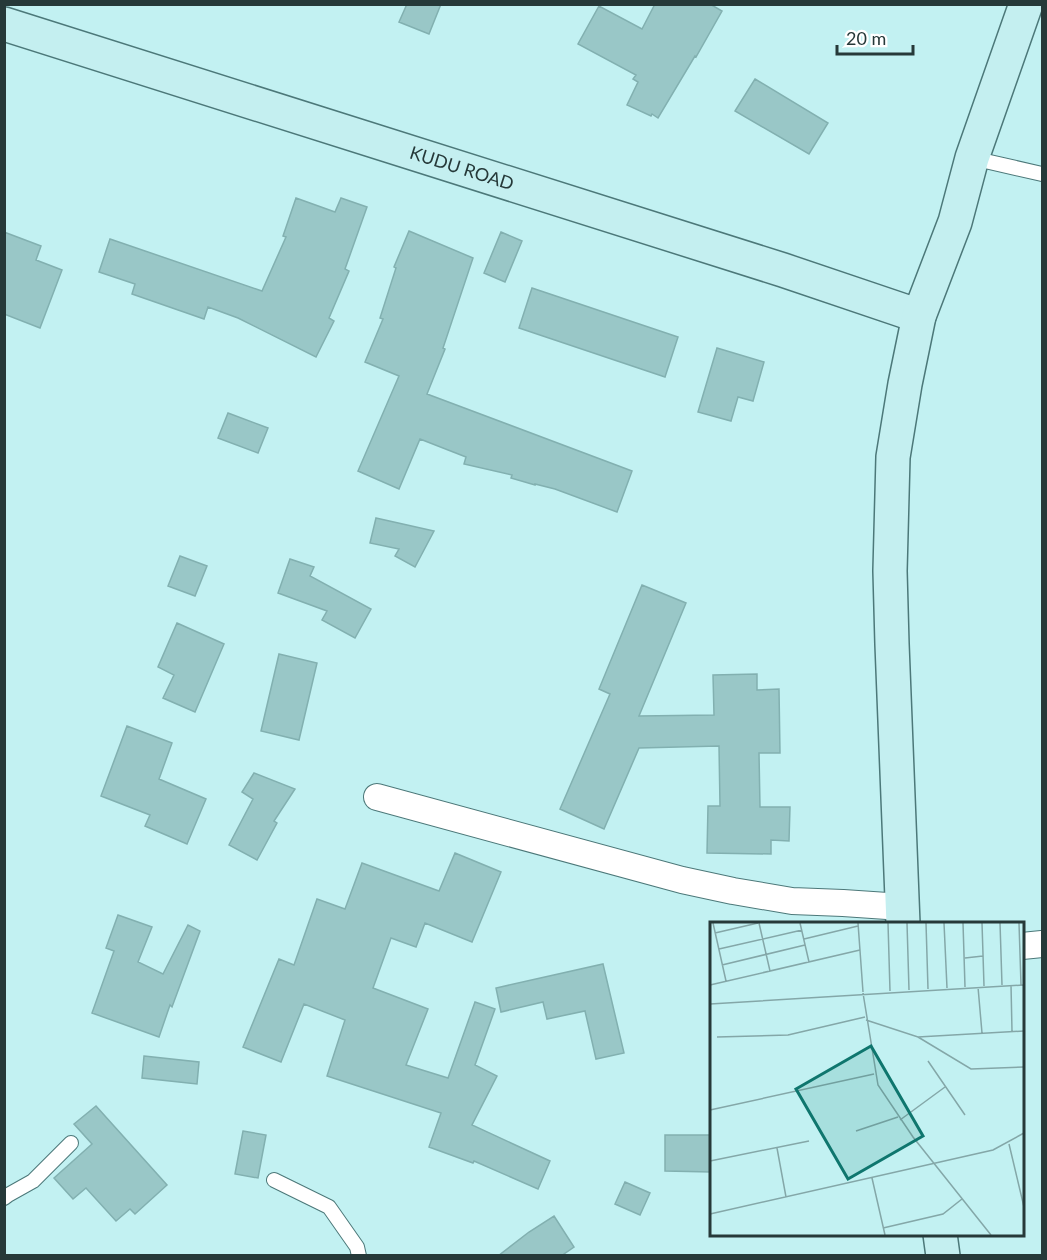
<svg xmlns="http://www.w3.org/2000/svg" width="1047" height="1260" font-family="Lato,sans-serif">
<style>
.building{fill:#99c7c7;stroke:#82b0b0;stroke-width:1.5}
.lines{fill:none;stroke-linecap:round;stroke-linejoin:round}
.lane-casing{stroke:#4c7879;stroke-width:16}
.street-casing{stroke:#4c7879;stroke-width:28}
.secondary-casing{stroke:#4c7879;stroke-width:36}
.lane{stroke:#fff;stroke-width:14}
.street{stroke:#fff;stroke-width:26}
.secondary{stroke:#c4eff0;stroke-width:33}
.labels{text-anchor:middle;stroke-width:6;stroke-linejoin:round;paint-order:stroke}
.street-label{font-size:18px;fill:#263939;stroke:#fff}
.inset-road{fill:none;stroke:#84a7a8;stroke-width:1.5}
.view{fill:#0f766e;fill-opacity:0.15;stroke:#0f766e;stroke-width:3}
.inset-edge{fill:none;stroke:#263939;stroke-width:3}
</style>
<rect width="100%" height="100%" fill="#c2f1f2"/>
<!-- building -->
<path class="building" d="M 407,4 L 441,4 L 429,34 L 399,22 Z
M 655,4 L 710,4 L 722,11 L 696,57 L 695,56 L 658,118 L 652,114 L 651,116 L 627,105 L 638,82 L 633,79 L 636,75 L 578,44 L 599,6 L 642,29 Z
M 755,79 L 828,123 L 809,154 L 735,111 Z
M 296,198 L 335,212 L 341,198 L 367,207 L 345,269 L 349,271 L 329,318 L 334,321 L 316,357 L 238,318 L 208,307 L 204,319 L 132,294 L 135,284 L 99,272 L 110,239 L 262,291 L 286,237 L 283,236 Z
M 409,231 L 473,258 L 443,348 L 445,349 L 427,394 L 632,471 L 617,512 L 555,489 L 535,484 L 535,485 L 511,478 L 512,475 L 464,464 L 466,457 L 420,439 L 399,489 L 358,471 L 399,376 L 365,362 L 383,319 L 380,318 L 396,268 L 394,267 Z
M 4,232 L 41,246 L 36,260 L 62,270 L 40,328 L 4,314 Z
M 501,232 L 522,241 L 505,282 L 484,273 Z
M 532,288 L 678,337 L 665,377 L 519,328 Z
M 717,348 L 764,362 L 753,401 L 738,397 L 731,421 L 698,412 Z
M 228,413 L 268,428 L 258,453 L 218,438 Z
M 376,518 L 434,531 L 415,567 L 395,556 L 399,549 L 370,543 Z
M 180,556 L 207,566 L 195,596 L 168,586 Z
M 290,559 L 314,567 L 310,576 L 371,609 L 355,638 L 322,620 L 327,611 L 278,593 Z
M 642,585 L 686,603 L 639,716 L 714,715 L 713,675 L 757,674 L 757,690 L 779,689 L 780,753 L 759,753 L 760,807 L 790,807 L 789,841 L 771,840 L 771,854 L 707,853 L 708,806 L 720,806 L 719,746 L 639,748 L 604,829 L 560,809 L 610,694 L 599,689 Z
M 177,623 L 224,644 L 195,712 L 163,698 L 174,675 L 158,667 Z
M 279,654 L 317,663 L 299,740 L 261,731 Z
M 127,726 L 172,743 L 159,779 L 206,799 L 187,844 L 145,826 L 150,815 L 101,796 Z
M 254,773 L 295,789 L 274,821 L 277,823 L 257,860 L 229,845 L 253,799 L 242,792 Z
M 455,853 L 501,872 L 472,942 L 425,923 L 416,947 L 391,938 L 373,988 L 428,1009 L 406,1065 L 448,1078 L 475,1002 L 495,1009 L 475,1065 L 497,1076 L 472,1125 L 550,1161 L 538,1189 L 474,1161 L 473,1163 L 429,1147 L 441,1113 L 327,1076 L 345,1020 L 304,1004 L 281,1062 L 243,1047 L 279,959 L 294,965 L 317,899 L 345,909 L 362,863 L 439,891 Z
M 118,915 L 152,927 L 138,962 L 163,974 L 188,925 L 200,931 L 172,1007 L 170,1005 L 159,1037 L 92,1013 L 114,951 L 106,948 Z
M 603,964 L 624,1053 L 596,1059 L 585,1011 L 547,1019 L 543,1002 L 501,1012 L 496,988 Z
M 144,1056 L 199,1062 L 197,1084 L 142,1078 Z
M 96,1106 L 167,1185 L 135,1214 L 130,1209 L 116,1221 L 86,1188 L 73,1199 L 54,1178 L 92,1144 L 74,1124 Z
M 243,1131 L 266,1135 L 258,1178 L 235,1174 Z
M 665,1135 L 711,1135 L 711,1172 L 665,1171 Z
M 625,1182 L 650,1193 L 640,1215 L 615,1204 Z
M 554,1216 L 574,1247 L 561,1256 L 498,1256 L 529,1232 Z"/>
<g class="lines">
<!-- lane casing -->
<g class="lane-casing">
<path id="lane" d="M 972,158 L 1042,174
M 274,1180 L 329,1207 L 357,1247 L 359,1256
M 4,1198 L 8,1195 L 33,1181 L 71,1143"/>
</g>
<!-- street casing -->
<g class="street-casing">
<path id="street" d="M 377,797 L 682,880 L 733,891 L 792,901 L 843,903 L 902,907
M 1022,946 L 1042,944"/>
</g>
<!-- secondary casing -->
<g class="secondary-casing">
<g id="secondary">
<path id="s1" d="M 4,24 L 783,270 L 919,316"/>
<path d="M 903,924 L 892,644 L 890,571 L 893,457 L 905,384 L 919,316 L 955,222 L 972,158 L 1026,4"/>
<path d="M 940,1234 L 943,1256"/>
</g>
</g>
<!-- lane -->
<use href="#lane" class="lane"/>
<!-- street -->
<use href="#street" class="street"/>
<!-- secondary -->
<use href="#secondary" class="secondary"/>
</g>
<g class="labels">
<!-- street labels -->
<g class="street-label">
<text dy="6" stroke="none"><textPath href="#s1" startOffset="480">KUDU ROAD</textPath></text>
</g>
</g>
<!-- overview -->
<g transform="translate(710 922)">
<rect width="314" height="314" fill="#c2f1f2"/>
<path class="inset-road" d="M 3,1 L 16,59M 49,1 L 60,49M 90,1 L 99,40M 148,1 L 153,70M 178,1 L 180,69M 197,1 L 199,68M 216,1 L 218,67M 234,1 L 237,66M 253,1 L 255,65M 272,1 L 274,64M 290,1 L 292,63M 309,1 L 311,63M 5,11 L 48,1M 94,17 L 148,4M 9,27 L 92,8M 255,36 L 273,34M 12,43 L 95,23M 0,63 L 150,28M 301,63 L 302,109M 268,65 L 272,111M 153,71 L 168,163 L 203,215 L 281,313M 0,82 L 314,63M 156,98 L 208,115 L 314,109M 7,115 L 78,113 L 155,95M 208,115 L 261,147 L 314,145M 218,139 L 255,193M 0,188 L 164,152M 190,198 L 235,165M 146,209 L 188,195M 299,222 L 314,285M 67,226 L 76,275M 0,239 L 99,219M 162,256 L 175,313M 0,292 L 283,228 L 314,211M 173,306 L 233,292 L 252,277"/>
<path class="view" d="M 161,124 L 213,214 L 138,257 L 86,167 Z"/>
<rect width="314" height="314" class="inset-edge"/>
</g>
<!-- border -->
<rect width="1047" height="1260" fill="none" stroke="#263939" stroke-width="12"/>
<!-- scale -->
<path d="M837 45v9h76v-9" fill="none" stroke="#263939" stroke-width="3"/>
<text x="846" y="45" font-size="18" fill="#263939" stroke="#ffffff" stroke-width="4.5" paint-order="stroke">20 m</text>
</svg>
